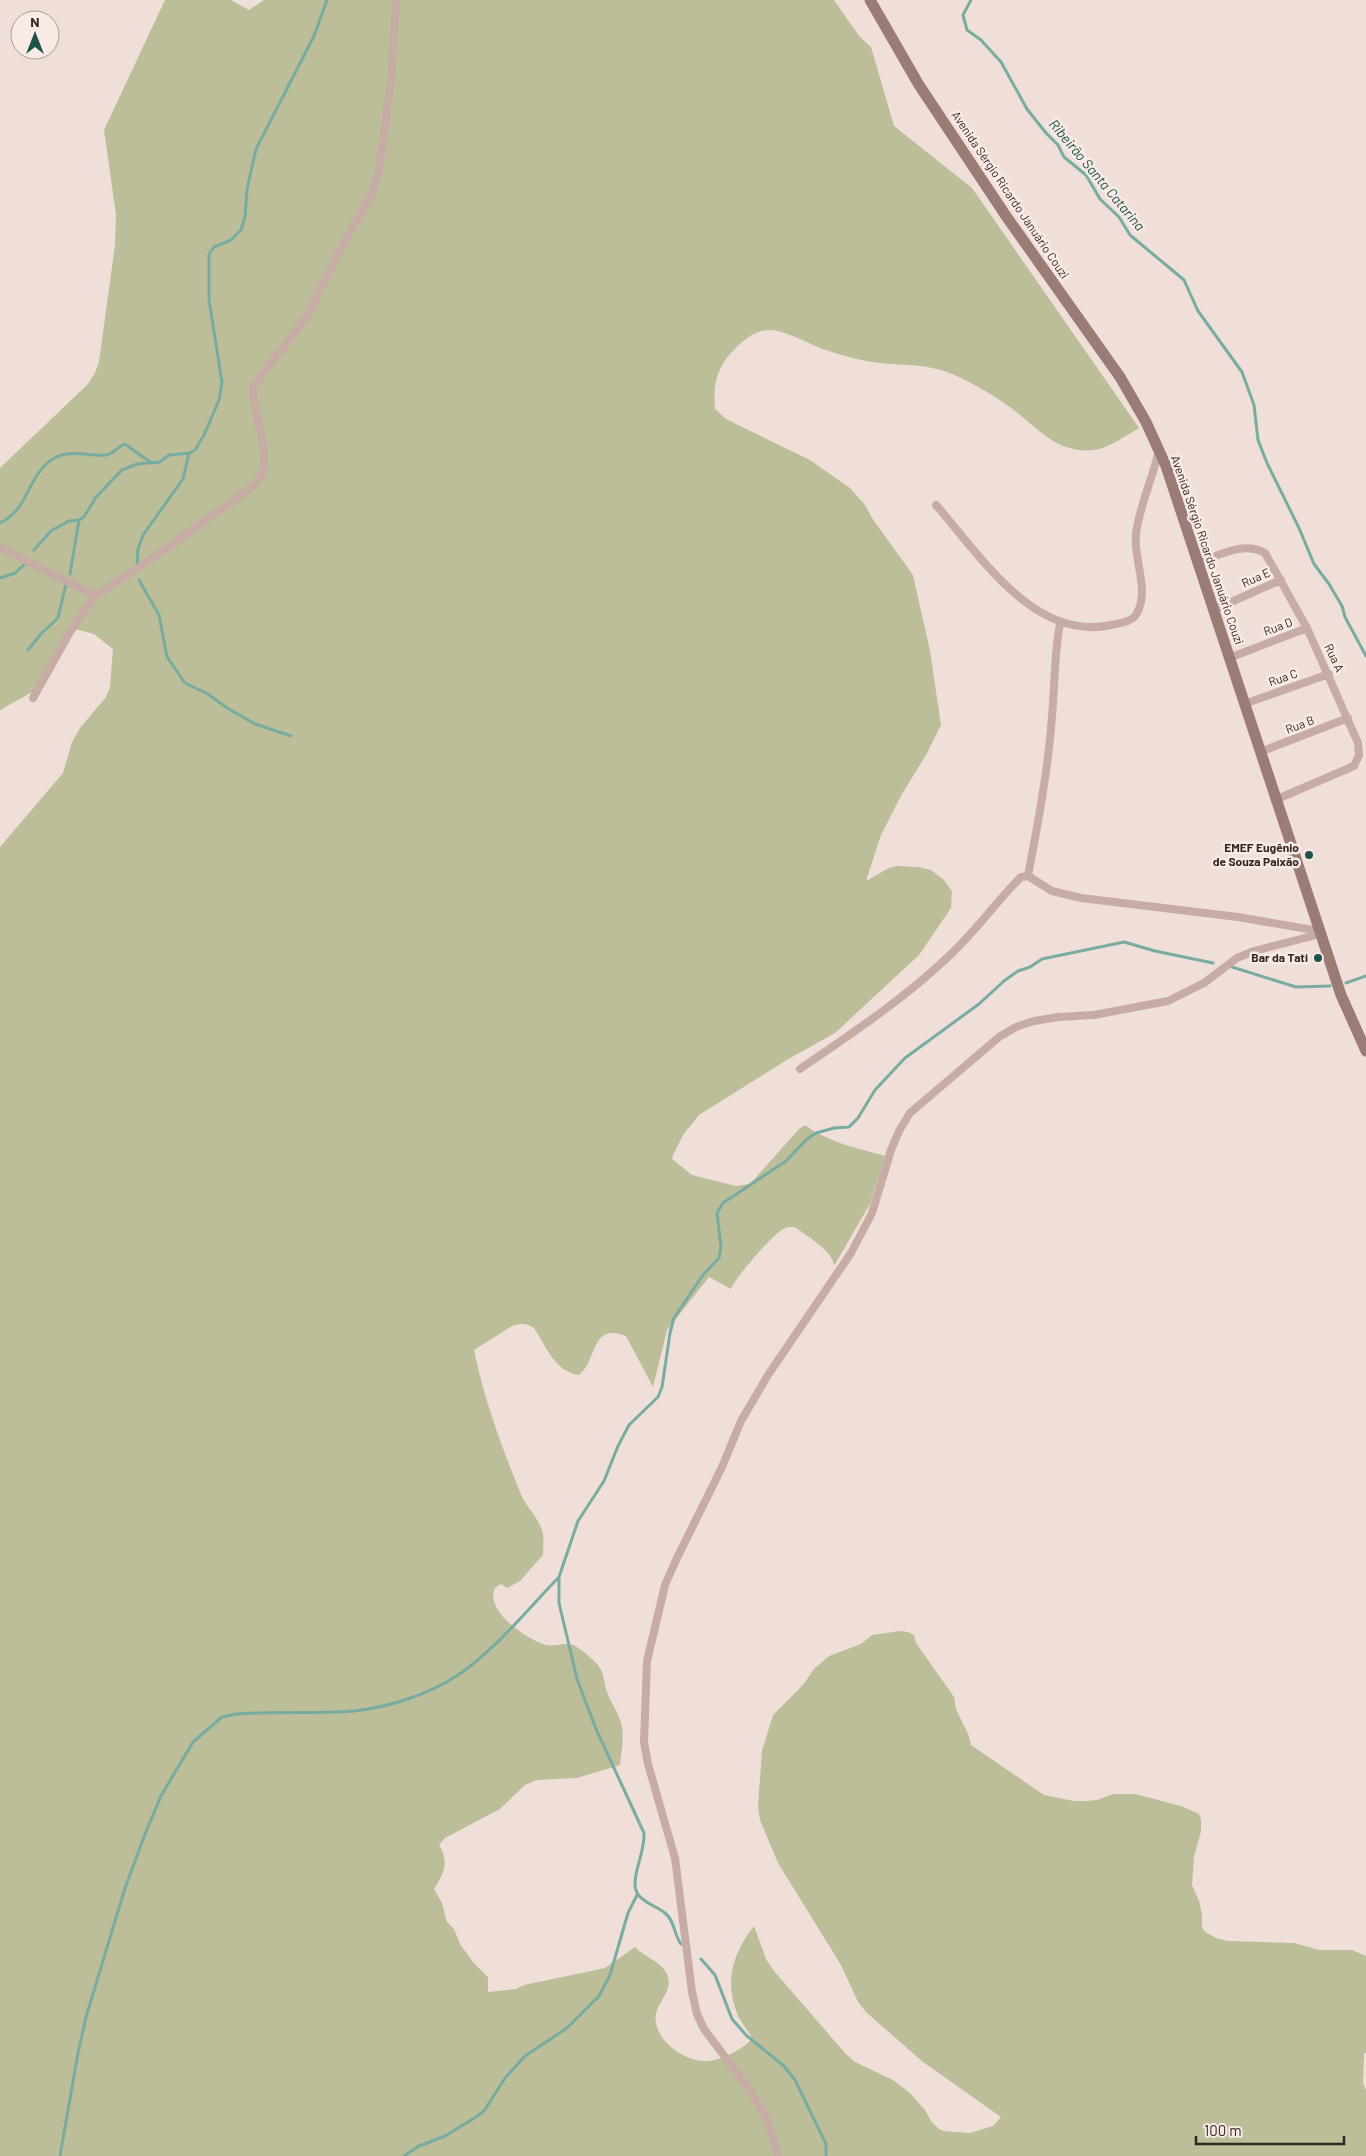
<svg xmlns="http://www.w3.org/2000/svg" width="1366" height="2156" font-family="Barlow,sans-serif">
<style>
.green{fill:#bbbe99}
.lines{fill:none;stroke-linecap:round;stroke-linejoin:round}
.stream{stroke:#78aca1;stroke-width:3}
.street{stroke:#c7aca5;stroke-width:8}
.secondary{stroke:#9b7b76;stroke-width:11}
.poi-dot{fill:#1d5349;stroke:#f8eae4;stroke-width:2}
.labels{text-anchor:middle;stroke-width:5;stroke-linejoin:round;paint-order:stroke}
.street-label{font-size:12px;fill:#332726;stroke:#f8eae4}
.poi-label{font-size:12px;font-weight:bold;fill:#332726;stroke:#f8eae4;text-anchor:end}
.water-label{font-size:14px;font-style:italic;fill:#1d5349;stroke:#f8eae4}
</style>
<rect width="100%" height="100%" fill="#f0dfd8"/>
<!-- green -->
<path class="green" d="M 165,0 L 231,0 L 249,10 L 264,0 L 834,0 L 859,36 L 871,47 L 894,126 L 972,188 L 1139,428 C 1112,444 1098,457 1066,447 C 1048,442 1023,416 1007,405 C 993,395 977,386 961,378 C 926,360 898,368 861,360 C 845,356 826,351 811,344 C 774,328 761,320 731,353 C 716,369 713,387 715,409 L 725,418 L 736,424 L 810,460 L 850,488 L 865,505 L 872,518 L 913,575 L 930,651 L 941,725 L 926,755 L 902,794 L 881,835 L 866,881 L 889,868 L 897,866 L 918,867 L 931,870 L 944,880 L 952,891 L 951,908 L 919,955 L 835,1033 L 785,1061 L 699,1115 L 683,1135 L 673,1155 L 672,1159 L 692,1175 L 736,1186 L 750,1184 L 799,1129 L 805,1125 C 829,1143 858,1148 885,1156 L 870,1204 L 834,1266 C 833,1250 806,1236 795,1227 C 791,1227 787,1227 783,1229 C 773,1234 734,1279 731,1289 L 709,1277 L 667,1330 L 653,1387 L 626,1336 C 590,1322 598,1360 579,1375 C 555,1372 546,1346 534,1328 C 527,1323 520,1323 512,1326 L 474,1350 C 484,1399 501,1445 520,1492 C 525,1507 541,1519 543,1535 C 544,1542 543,1548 543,1555 L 520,1581 L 507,1588 L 501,1584 L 495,1588 C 484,1611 528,1640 546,1645 C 555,1647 565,1642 573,1645 C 581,1648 591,1658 597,1664 C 605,1673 603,1682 607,1692 C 611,1703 618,1712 621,1723 C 625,1736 621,1752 620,1765 L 577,1778 L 537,1780 L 525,1785 L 500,1809 L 445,1838 L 439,1845 C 450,1862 443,1875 434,1889 L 442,1903 L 447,1922 L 454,1929 L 460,1944 L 473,1962 L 488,1977 L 488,1992 L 516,1989 L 524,1985 L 605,1968 L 635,1947 C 644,1957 661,1961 667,1974 C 675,1993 652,2004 656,2023 C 660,2044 684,2060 704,2061 C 719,2062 742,2050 752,2039 C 749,2031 742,2024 738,2016 C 724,1980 732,1955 754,1926 L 766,1959 L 774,1971 L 845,2053 L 855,2062 L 893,2080 L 910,2093 L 925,2110 L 931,2121 L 939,2129 L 944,2131 L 970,2133 L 993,2126 L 1001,2117 L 923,2062 L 867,2013 L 858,2002 L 841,1965 L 778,1863 L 760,1820 L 758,1806 L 762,1751 L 773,1715 L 803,1685 L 814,1669 L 829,1656 L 861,1644 L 872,1635 L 900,1631 L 908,1632 L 914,1635 L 916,1643 L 954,1697 L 956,1709 L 969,1736 L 971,1745 L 1044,1795 L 1074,1801 L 1086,1801 L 1097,1800 L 1113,1794 L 1135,1794 L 1181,1806 L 1199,1814 L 1201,1820 L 1201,1831 L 1194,1857 L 1192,1885 L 1199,1901 L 1202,1914 L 1202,1927 L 1205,1932 L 1216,1938 L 1228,1941 L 1294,1943 L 1319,1950 L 1352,1950 L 1366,1956 L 1366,2053 L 1364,2053 L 1363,2083 L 1366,2090 L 1366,2156 L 0,2156 L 0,847 L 63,773 L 72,742 L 80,728 L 106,697 L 110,687 L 113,649 L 94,634 L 71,628 L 34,691 L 0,710 L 0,468 L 88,384 L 95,373 L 99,362 L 115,245 L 116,215 L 104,130 Z"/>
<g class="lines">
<!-- stream -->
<path class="stream" d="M 971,0 L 963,15 L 967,30 L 981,40 L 1001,62 L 1027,109 L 1046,133 L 1058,145 L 1064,157 L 1086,175 L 1100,199 L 1119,217 L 1130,235 L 1184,280 L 1198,311 L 1242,372 L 1254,405 L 1258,440 L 1267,463 L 1299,528 L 1314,564 L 1329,584 L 1342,606 L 1345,617 L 1366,656
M 0,523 C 28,509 26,483 46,464 C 66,446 85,457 106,455 C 114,454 118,446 125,444 L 150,462
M 34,550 L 51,531 L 69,521 L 79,520 L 84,517 L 96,497 L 122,470 L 137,464 L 160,462 L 169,455 L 190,453 L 195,450 L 204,435 L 219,400 L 222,382 L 209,300 L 209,254 L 214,247 L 231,240 L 241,230 L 245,217 L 247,189 L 256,149 L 314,36 L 327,0
M 137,567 L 138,549 L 143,535 L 183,479 L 189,453
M 70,574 L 79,520
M 0,578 L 15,573 L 27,562
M 139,580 L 159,615 L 167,657 L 185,683 L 208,694 L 227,708 L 255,724 L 291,736
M 28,650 L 41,634 L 58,618 L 66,584
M 1232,967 L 1296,987 L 1330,986
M 1346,983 L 1366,976
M 681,1944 C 674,1935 675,1921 665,1913 C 654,1904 635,1901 635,1884 C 635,1867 645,1851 644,1833 L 596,1729 L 577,1679 L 559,1603 L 559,1577 L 578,1521 L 604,1481 L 618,1446 L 629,1425 L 658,1397 L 662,1387 L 670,1333 L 674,1318 L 703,1275 L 719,1258 L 721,1247 L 717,1213 L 723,1203 L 786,1161 L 807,1139 L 816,1133 L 834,1128 L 849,1127 L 858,1118 L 875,1090 L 905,1058 L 979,1004 L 1004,981 L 1018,971 L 1030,967 L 1042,959 L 1124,942 L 1155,951 L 1213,963
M 701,1959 L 715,1975 L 732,2019 L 747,2036 L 784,2066 L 795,2080 L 826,2144 L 826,2156
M 60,2156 L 78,2053 L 86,2017 L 125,1888 L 145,1834 L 161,1796 L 193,1742 L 222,1717 L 236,1714 C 275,1711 315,1714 354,1711 C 389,1707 428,1695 458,1675 C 496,1649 527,1610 559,1577
M 404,2156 L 419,2146 L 445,2136 L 476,2117 L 484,2111 L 505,2078 L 525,2056 L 567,2028 L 599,1996 L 610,1975 L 628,1913 L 637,1895"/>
<!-- street -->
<path class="street" d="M 936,505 C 980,555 1034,642 1111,625 C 1120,623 1133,622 1137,613 C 1150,590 1133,559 1136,534 C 1139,507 1153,478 1159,450
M 0,547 L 95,596
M 1198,563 C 1220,555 1243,541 1265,553 L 1307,628 L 1358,743 L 1359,755 L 1354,766 L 1275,800
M 1213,610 L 1281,580
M 1229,658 L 1307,628
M 33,698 L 70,632 L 95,596 L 147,562 L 251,488 C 254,484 259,480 261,476 C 271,452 253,413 253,387 L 306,317 L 345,240 L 372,194 L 379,170 L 391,83 L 396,0
M 1244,704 L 1329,674
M 1260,752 L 1348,718
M 1028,876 C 1038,823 1048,770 1052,716 C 1055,685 1054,654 1060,624
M 800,1069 C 851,1034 904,999 949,956 C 976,931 996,902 1021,877 L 1028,876 L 1052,891 L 1081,898 L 1238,917 L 1319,931
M 778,2156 L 767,2118 L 748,2087 L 704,2029 L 697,2014 L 692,1992 L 675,1858 L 648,1764 L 644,1742 L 647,1661 L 665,1585 L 677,1558 L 722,1467 L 741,1421 L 768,1375 L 851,1253 L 872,1213 L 891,1150 L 899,1131 L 910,1113 L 999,1037 L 1016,1027 L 1034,1021 L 1059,1017 L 1094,1015 L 1168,1001 L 1204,983 L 1237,958 L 1254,951 L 1320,934"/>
<!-- secondary -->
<path class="secondary" d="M 870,0 L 919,85 L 1006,216 L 1120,377 L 1146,422 L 1166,466 L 1341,995 L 1366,1051"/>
</g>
<!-- markers -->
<g class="poi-dot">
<circle cx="1309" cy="855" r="5"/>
<circle cx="1318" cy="958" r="5"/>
</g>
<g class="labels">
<!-- street labels -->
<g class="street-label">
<text transform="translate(1010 195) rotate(56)" y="4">Avenida Sérgio Ricardo Januário Couzi</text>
<text transform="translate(1207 550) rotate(71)" y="4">Avenida Sérgio Ricardo Januário Couzi</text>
<text transform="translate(1256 578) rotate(-24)" y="4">Rua E</text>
<text transform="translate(1278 627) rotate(-21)" y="4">Rua D</text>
<text transform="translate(1334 658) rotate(65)" y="4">Rua A</text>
<text transform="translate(1283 678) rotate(-19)" y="4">Rua C</text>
<text transform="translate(1300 725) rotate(-21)" y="4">Rua B</text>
</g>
<!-- poi labels -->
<g class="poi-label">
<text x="1299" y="852">EMEF Eugênio<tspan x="1299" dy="14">de Souza Paixão</tspan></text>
<text x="1308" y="962">Bar da Tati</text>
</g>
<!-- water labels -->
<g class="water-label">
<text transform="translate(1097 175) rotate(50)" y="5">Ribeirão Santa Catarina</text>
</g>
</g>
<!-- north arrow -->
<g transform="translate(35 35)"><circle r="24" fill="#f8eae4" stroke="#a99c98"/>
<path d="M0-4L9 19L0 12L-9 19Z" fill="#1d5349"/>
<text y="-8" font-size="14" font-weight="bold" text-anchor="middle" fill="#332726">N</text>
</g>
<!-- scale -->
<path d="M1196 2136v8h148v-8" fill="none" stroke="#332726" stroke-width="2.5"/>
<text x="1204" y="2136" font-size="15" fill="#332726" stroke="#f8eae4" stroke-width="4" paint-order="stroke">100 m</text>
</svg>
